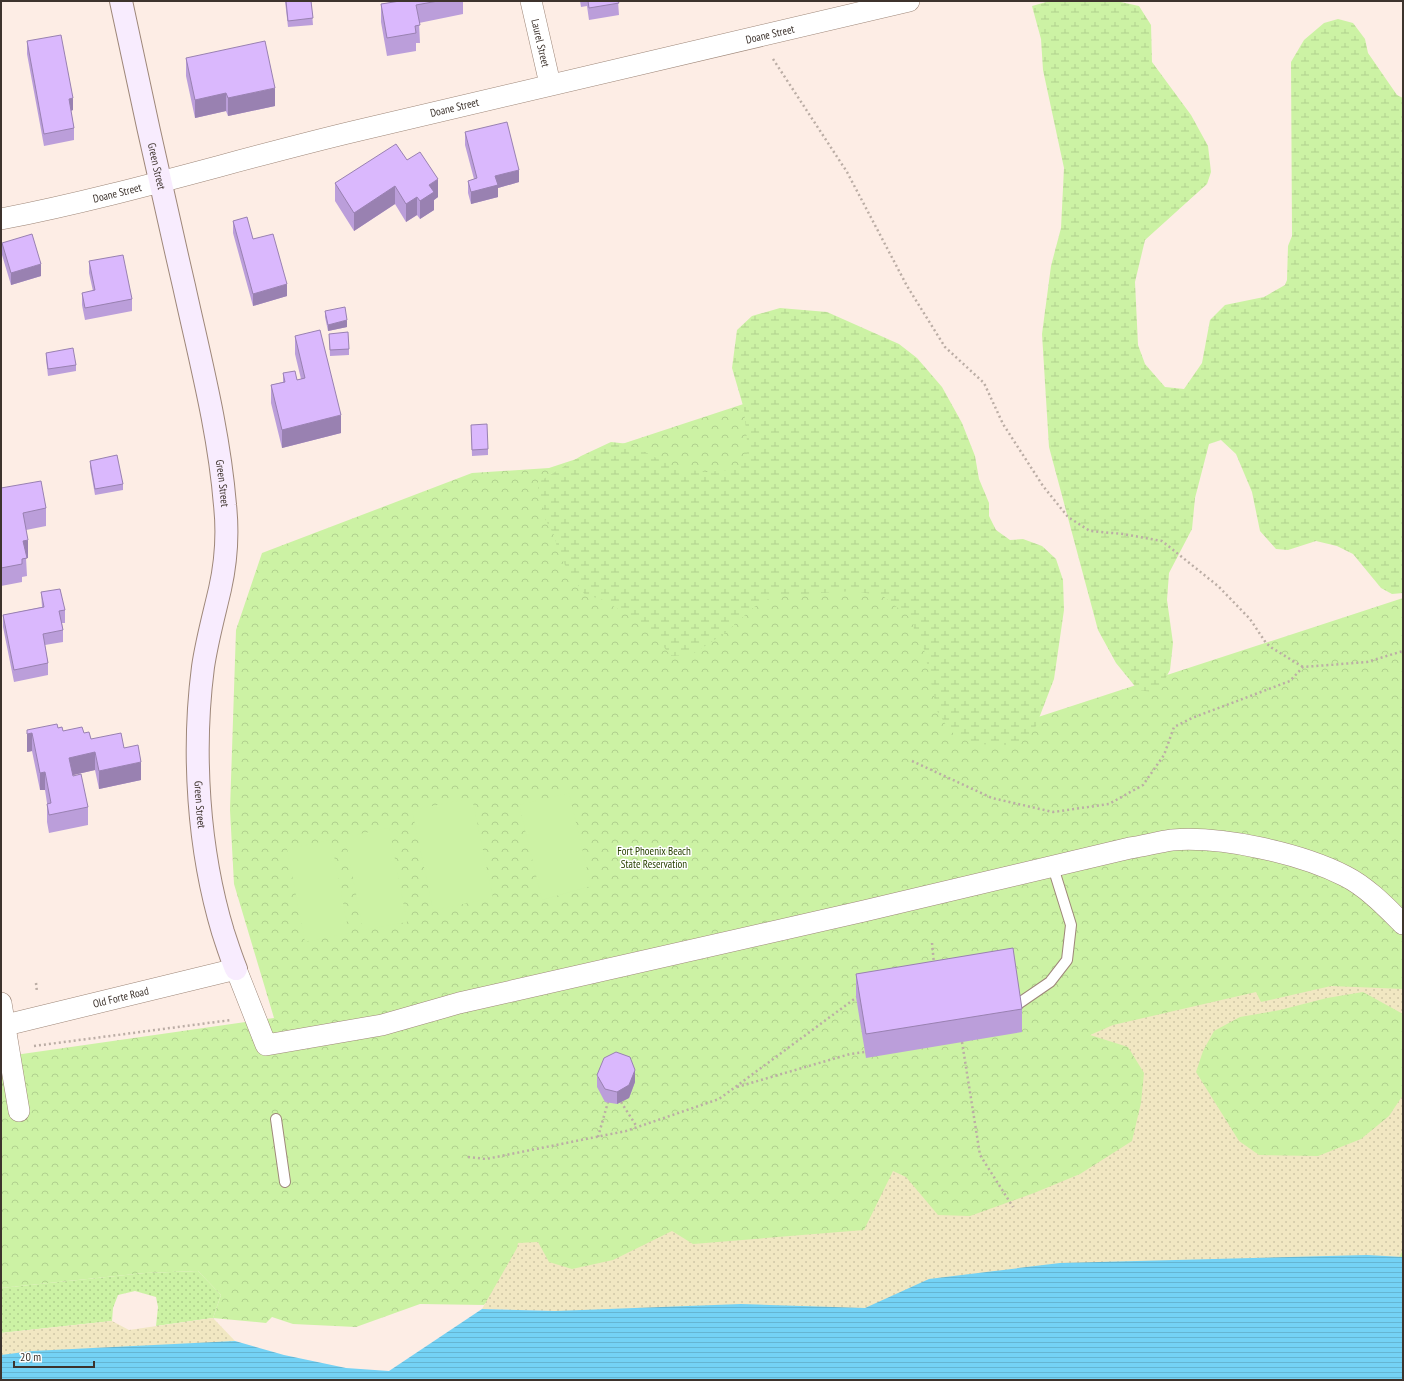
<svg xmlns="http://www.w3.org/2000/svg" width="1404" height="1381" font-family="'PT Sans Narrow',sans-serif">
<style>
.grass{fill:url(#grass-dots)}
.forest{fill:url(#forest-crowns)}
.wetland{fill:url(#wetland-marsh)}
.sand{fill:url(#sand-dots)}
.garden{fill:#ccf2a4}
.water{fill:url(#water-rules)}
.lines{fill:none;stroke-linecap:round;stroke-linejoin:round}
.service-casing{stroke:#9e8779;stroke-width:12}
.minor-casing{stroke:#9e8779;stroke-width:22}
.secondary-casing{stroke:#9e8779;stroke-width:24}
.path{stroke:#bbada5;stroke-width:2.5;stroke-dasharray:2 3;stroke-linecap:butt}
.service{stroke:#fff;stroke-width:10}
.minor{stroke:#fff;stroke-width:21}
.secondary{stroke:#f8ecfe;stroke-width:22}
.wall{fill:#bb9eda}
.shaded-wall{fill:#9981b1}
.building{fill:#dab8fd;stroke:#9981b1}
.labels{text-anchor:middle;stroke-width:3;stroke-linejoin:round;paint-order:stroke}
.street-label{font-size:11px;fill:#3d332d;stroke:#fff}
.park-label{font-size:11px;fill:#284100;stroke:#fff}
</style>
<defs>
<pattern id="grass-dots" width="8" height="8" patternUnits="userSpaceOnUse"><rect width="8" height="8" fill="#ccf2a4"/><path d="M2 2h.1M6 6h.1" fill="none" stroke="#b0d08e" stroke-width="1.8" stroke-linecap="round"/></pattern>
<pattern id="forest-crowns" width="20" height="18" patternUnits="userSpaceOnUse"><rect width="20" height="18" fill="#ccf2a4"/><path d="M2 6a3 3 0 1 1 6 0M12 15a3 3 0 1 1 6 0" fill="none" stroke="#b0d08e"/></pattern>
<pattern id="wetland-marsh" width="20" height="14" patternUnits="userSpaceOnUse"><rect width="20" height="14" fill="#ccf2a4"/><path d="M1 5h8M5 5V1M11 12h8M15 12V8" fill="none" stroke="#b0d08e"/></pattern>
<pattern id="sand-dots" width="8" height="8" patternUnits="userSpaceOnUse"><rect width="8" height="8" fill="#f1e7c2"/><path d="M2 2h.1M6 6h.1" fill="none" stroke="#d0c7a7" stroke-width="1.8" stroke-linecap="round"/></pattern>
<pattern id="water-rules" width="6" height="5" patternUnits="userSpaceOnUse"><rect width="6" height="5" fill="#74d2f5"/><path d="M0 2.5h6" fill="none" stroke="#65b5d2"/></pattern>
</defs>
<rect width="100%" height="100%" fill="#fdede5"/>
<!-- grass -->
<path class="grass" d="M 198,1271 L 221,1295 L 213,1318 L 156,1326 L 158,1307 L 156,1297 L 135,1291 L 118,1295 L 113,1308 L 112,1321 L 1,1333 L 1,1288 L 145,1273 Z"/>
<!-- forest -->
<path class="forest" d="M 904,351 L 1032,719 L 1403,598 L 1403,1323 L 489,1299 L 484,1305 L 420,1304 L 356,1327 L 293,1324 L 272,1317 L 266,1323 L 213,1318 L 221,1295 L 198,1271 L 145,1273 L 1,1288 L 1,1057 L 274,1018 L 234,884 L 230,810 L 236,630 L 262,553 L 472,473 L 549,468 Z"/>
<!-- wetland -->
<path class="wetland" d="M 1050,1 L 1116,1 L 1139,6 L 1151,25 L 1152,62 L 1191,115 L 1208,146 L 1211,172 L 1207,184 L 1145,240 L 1135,282 L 1138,345 L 1145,364 L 1165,387 L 1184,389 L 1202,363 L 1210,320 L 1225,305 L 1264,297 L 1285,285 L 1287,280 L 1288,246 L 1292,236 L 1291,62 L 1304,40 L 1324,23 L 1338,19 L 1353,23 L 1365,39 L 1368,53 L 1397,95 L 1403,98 L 1403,593 L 1392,594 L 1381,588 L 1353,554 L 1337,546 L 1316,541 L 1288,550 L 1276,549 L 1260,531 L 1252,492 L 1236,454 L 1221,440 L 1209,444 L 1195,498 L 1192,529 L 1169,573 L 1167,600 L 1173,643 L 1170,670 L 1162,685 L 1152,692 L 1138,690 L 1116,663 L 1098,630 L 1049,447 L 1042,334 L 1051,266 L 1061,228 L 1064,168 L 1043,70 L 1041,39 L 1032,6 Z
M 780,308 L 827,312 L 899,344 L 917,358 L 942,387 L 962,423 L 975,456 L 979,479 L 989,503 L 989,516 L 996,530 L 1010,540 L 1023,539 L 1042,546 L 1056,559 L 1063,580 L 1064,610 L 1054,679 L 1036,726 L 1029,736 L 1010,745 L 972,744 L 950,731 L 937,711 L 924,649 L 914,631 L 913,620 L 883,596 L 854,591 L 774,596 L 754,607 L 725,633 L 691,655 L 671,656 L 647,626 L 601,599 L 585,595 L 568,571 L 557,549 L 555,537 L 545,519 L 537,483 L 581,456 L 611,442 L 629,444 L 676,468 L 706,472 L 739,469 L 746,459 L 747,441 L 744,409 L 732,368 L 737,330 L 752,316 Z"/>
<!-- sand -->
<path class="sand" d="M 1331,986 L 1403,989 L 1403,1014 L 1363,992 L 1327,998 L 1280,1010 L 1240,1017 L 1214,1031 L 1203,1051 L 1196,1072 L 1239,1141 L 1259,1155 L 1318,1156 L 1361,1139 L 1389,1116 L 1403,1095 L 1403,1250 L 1370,1312 L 934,1321 L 482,1309 L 517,1248 L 518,1243 L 538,1242 L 549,1262 L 572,1269 L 613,1260 L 672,1231 L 693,1244 L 864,1230 L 893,1171 L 906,1177 L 938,1215 L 970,1216 L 1034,1193 L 1080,1174 L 1132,1141 L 1141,1103 L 1144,1073 L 1128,1047 L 1090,1035 L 1113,1025 L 1256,992 L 1261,1002 Z
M 213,1318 L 235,1341 L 200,1363 L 29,1380 L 1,1380 L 1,1333 L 112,1321 L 129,1330 Z"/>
<!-- garden -->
<path class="garden" d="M 569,793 L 591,886 L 542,900 L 519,805 Z
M 472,798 L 493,898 L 433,910 L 412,810 Z
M 389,828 L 407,922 L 363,930 L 345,837 Z
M 331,840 L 349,933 L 305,942 L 287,849 Z"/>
<!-- water -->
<path class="water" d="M 1367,1255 L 1403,1257 L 1403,1380 L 1,1380 L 1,1355 L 32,1351 L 235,1341 L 284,1355 L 346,1368 L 389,1371 L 482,1309 L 555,1311 L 741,1304 L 865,1308 L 929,1279 L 1060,1263 Z"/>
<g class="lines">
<!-- service casing -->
<g class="service-casing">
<path id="service" d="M 1018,1004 L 1050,982 L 1067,960 L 1071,925 L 1053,867
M 276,1119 L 285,1182"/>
</g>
<!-- minor casing -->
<g class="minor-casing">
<g id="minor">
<path id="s1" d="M 531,1 L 550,84"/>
<path id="s2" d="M 1,219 C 121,196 238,159 356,131 C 540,86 725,46 909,1"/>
<path d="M 1,1003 L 19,1111"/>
<path id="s3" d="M 6,1025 L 236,969 L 266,1045 L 382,1025 L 459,1003 L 864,911 L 1130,848 C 1144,846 1158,842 1172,840 C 1222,836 1300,853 1345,876 C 1367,887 1386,907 1403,924"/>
</g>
</g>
<!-- secondary casing -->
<g class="secondary-casing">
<g id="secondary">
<path id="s4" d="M 121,1 C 141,96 162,191 184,286 C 200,359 219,431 225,505 C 228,533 226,562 220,589 C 214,615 207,640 203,667 C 192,752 198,849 223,932 C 227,944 231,957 236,969"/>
</g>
</g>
<!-- path -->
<path class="path" d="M 773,59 L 847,172 L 907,286 L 945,347 L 984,383 L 1003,424 L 1043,486 L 1068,517 L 1090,531 L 1123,534 L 1162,541 L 1218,586 L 1250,619 L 1266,643 L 1272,648 L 1303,667
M 912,761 L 992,798 L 1053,812 L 1109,804 L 1143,785 L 1164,755 L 1174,727 L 1192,718 L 1290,681 L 1303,667 L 1367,662 L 1403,651
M 932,943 L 934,964
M 36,983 L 37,992
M 962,1042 L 980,1155 L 1013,1207
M 34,1046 L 231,1020
M 737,1087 L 850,1054 L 865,1052
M 621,1102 L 637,1127
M 598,1137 L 608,1102
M 468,1157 L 486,1159 L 626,1131 L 719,1099 L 857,997"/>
<!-- service -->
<use href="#service" class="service"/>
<!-- minor -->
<use href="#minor" class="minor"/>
<!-- secondary -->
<use href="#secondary" class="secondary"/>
</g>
<!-- wall -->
<path class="wall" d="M 285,1 L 311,1 L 313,25 L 288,27 Z
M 400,1 L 463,1 L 463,14 L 419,23 L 420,43 L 416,43 L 416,51 L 387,56 L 381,22 L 381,4 Z
M 580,1 L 618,1 L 619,15 L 589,20 L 587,6 L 581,7 Z
M 27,41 L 73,110 L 71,111 L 74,128 L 74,140 L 44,146 L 27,54 Z
M 186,58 L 275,106 L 228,116 L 226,111 L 195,118 L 186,76 Z
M 465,132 L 519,182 L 498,188 L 498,197 L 471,204 L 468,193 L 468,181 L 474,179 L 465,145 Z
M 407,160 L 438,197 L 434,200 L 434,210 L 420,219 L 417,215 L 406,222 L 395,204 L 354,231 L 335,201 L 335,183 Z
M 233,221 L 253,239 L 287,296 L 253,306 L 233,233 Z
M 2,243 L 41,276 L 11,285 L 2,255 Z
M 89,261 L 132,299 L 132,311 L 85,320 L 82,305 L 82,293 L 93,291 L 89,273 Z
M 325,311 L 347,327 L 328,331 L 325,317 Z
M 329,334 L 349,349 L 349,355 L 330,356 Z
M 295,336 L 341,433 L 282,448 L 271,403 L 271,385 L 283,382 L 283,373 L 297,380 L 301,379 L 295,354 Z
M 46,353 L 76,365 L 76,371 L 48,376 L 46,359 Z
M 471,425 L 488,449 L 488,455 L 472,456 Z
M 90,461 L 123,484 L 123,490 L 95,495 L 90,467 Z
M 1,488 L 46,508 L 46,526 L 26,530 L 28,558 L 26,558 L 27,576 L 22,577 L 22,582 L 1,586 Z
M 41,592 L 65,610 L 65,623 L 62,623 L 63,630 L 63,642 L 45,645 L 48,663 L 48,675 L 14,682 L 3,627 L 3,615 L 42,607 Z
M 58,728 L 63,731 L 84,733 L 91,739 L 124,748 L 141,780 L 99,789 L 95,770 L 73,775 L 88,807 L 88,825 L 49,833 L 47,822 L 47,803 L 45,790 L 40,790 L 32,751 L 27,752 L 27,730 Z
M 856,974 L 1022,1009 L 1022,1032 L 866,1058 L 856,997 Z
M 597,1075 L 635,1082 L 629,1098 L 617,1104 L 605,1102 L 597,1087 Z"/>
<!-- shaded-wall -->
<path class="shaded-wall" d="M 275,88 L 275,106 L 228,116 L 228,98 Z
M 226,93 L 226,111 L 195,118 L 195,100 Z
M 73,98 L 73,110 L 69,111 L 69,99 Z
M 519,170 L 519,182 L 498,188 L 498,197 L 471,204 L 471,192 L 495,176 Z
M 438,179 L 438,197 L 434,200 L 434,210 L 420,219 L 420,201 L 429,185 Z
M 395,186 L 395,204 L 354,231 L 354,213 Z
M 417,197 L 417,215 L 406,222 L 406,204 Z
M 41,264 L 41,276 L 11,285 L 11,273 Z
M 287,284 L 287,296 L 253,306 L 253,294 Z
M 347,320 L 347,327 L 328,331 L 328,325 Z
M 341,415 L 341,433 L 282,448 L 282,430 Z
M 28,540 L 28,558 L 23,559 L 23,541 Z
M 32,733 L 32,751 L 27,752 L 27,734 Z
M 95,752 L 95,770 L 69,776 L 69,758 Z
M 141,762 L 141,780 L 99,789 L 99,771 Z
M 45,772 L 45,790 L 40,790 L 40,773 Z
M 635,1070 L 635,1082 L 629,1098 L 617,1104 L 617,1092 Z"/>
<!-- building -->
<path class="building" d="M 286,1 L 311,1 L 313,18 L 288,21 Z
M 400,1 L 438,1 L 416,5 L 420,25 L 415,26 L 416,33 L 387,38 L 381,4 Z
M 588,1 L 618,1 L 619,3 L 589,8 Z
M 61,35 L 73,98 L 69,99 L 74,128 L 44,134 L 27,41 Z
M 265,41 L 275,88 L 228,98 L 226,93 L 195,100 L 186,58 Z
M 507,122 L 519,170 L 495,176 L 498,185 L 471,192 L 468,181 L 477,178 L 465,132 Z
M 396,144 L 407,160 L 420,152 L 438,179 L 429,185 L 434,192 L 420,201 L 417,197 L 406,204 L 395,186 L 354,213 L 335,183 Z
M 247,217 L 253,239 L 273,234 L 287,284 L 253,294 L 233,221 Z
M 32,234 L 41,264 L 11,273 L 2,243 Z
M 123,255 L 132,299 L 85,308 L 82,293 L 95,290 L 89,261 Z
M 345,307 L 347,320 L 328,325 L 325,311 Z
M 320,330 L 341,415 L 282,430 L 271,385 L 285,382 L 283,373 L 295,371 L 297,380 L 305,378 L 295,336 Z
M 348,332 L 349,349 L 330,350 L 329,334 Z
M 73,348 L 76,365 L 48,369 L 46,353 Z
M 487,424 L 488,449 L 472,450 L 471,425 Z
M 117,455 L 123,484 L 95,489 L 90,461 Z
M 41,481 L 46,508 L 23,513 L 28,540 L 23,541 L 27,558 L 22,559 L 22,564 L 1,568 L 1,488 Z
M 60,589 L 65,610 L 59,611 L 63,630 L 43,634 L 48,663 L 14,670 L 3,615 L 44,607 L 41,592 Z
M 57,724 L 58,728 L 62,727 L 63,731 L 82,727 L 84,733 L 89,732 L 91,739 L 121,733 L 124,748 L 138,745 L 141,762 L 99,771 L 95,752 L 69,758 L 73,776 L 81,774 L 88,807 L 49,815 L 47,804 L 51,803 L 45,772 L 40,773 L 32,733 L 27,734 L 27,730 Z
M 1013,948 L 1022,1009 L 866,1034 L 856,974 Z
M 616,1052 L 630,1057 L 635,1070 L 629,1085 L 617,1092 L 605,1089 L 597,1075 L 604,1058 Z"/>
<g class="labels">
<!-- street labels -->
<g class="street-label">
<text dy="4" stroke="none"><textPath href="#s2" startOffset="791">Doane Street</textPath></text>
<text dy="4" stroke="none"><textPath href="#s1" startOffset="43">Laurel Street</textPath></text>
<text dy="4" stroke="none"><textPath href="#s2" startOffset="467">Doane Street</textPath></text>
<text dy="4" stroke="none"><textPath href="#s4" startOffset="169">Green Street</textPath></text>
<text dy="4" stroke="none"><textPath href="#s2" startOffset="119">Doane Street</textPath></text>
<text dy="4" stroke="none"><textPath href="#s4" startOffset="493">Green Street</textPath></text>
<text dy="4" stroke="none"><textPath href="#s4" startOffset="817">Green Street</textPath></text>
<text dy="4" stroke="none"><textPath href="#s3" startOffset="118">Old Forte Road</textPath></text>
</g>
<!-- park labels -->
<g class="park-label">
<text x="654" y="855">Fort Phoenix Beach<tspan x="654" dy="13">State Reservation</tspan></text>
</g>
</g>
<!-- border -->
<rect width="1404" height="1381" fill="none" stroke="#3d332d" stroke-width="4"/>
<!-- scale -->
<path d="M14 1361v6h80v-6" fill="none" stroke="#3d332d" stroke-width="2"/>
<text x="20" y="1361" font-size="12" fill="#3d332d" stroke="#ffffff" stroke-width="3" paint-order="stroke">20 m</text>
</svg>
